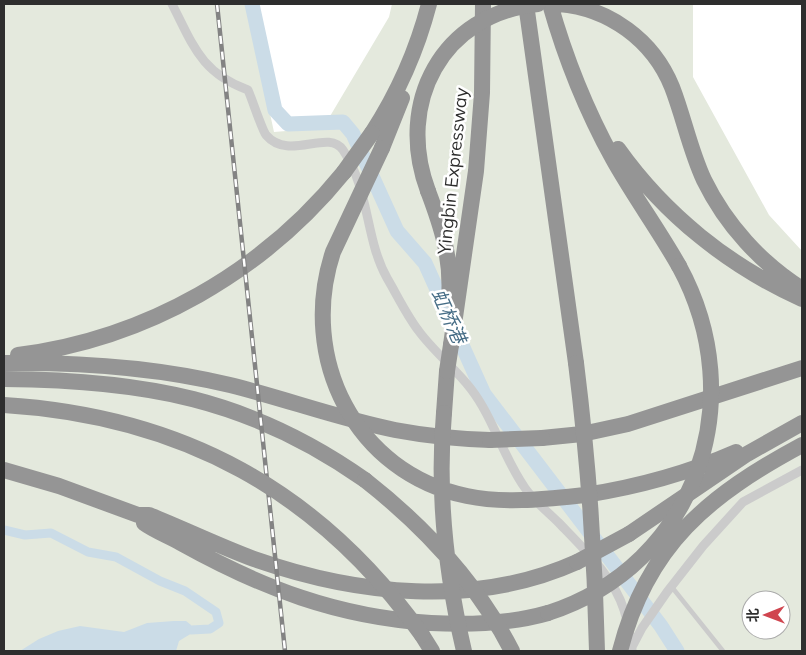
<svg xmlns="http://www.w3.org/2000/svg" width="806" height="655" font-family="Mulish,'Noto Sans SC',sans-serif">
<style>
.green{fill:#e4e9dd;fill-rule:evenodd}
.water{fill:#cbdce7}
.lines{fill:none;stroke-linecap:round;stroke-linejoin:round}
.canal{stroke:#cbdce7;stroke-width:9}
.river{stroke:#cbdce7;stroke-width:15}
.lane{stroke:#cbcbcb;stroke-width:4.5}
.street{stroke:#cbcbcb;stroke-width:9}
.highway{stroke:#959595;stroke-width:16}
.rail-casing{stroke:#838383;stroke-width:4.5}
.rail{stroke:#fff;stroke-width:2.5;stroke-dasharray:8;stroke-linecap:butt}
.highway-bridge{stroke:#959595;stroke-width:16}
.labels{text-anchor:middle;stroke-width:5;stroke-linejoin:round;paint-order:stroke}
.street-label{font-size:18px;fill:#2e2e2e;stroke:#fff}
.water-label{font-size:19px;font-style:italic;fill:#466d86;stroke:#fff}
</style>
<rect width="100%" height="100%" fill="#fff"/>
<!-- green -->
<path class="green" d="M 4,4 L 246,4 L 274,132 L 323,128 L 389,17 L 392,4 L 693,4 L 693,77 L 769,215 L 802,251 L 802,651 L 4,651 ZM 751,600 L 781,600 L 781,630 L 751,630 Z"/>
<!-- water -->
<path class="water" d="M 174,621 L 186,621 L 191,625 L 192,633 L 179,641 L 176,651 L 20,651 L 39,639 L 58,631 L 80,626 L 124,632 L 147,623 Z"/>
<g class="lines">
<!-- canal -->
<path class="canal" d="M 4,530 L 25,535 L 51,533 L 88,552 L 116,557 L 160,581 L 185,591 L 216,612 L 219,623 L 210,629 L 191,630"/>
<!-- river -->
<path class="river" d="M 252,4 L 275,110 L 288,124 L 343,122 L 353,134 L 397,231 L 425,263 L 484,394 L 661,626 L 677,651"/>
<!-- lane -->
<path class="lane" d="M 671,586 L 723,651"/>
<!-- street -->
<path class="street" d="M 172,4 C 193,45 201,73 248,90 C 252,99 262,130 266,135 C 289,162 328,128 343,150 C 370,190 365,239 387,278 C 397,295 406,314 418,330 C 433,351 455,368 471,389 C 494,419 503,457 525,488 C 534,501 548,512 559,523 C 582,547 614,577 624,610 C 628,622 630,635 632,647 L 632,651
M 632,647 L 642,628 L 667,592 L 703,546 L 743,502 L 802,470"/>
<!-- highway -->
<path class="highway" d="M 526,4 L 576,363
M 550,4 C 565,57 586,110 613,159 C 633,195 658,229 679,266
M 559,4 C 609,8 653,40 672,87 C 684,118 690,150 704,180 C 726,225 761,263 802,289
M 372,133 C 398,93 417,50 429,4
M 382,148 L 402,98
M 618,149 C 665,215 729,266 802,299
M 428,191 C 442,228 452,259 449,299
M 451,345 L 476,171 L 482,93 L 483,4
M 18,355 C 146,339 263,272 344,172
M 4,363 C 80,362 156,367 230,385 C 286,399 340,419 395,430 C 427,436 458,439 490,440
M 4,379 C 143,380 249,398 365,480
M 444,413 L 447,371
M 542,438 L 582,434 L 628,424 L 802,368
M 4,470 L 59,486 L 138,515 L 149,515 C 184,529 219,546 254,559 C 357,595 475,608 577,562
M 585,495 C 637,487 688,473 736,452
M 144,523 C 155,531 169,536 181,543 C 262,588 337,617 431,623 C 471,625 510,624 548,613
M 629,534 L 747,454 L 802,423
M 422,635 L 432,651"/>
<!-- rail casing -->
<g class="rail-casing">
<path id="rail" d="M 217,4 L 285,651"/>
</g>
<!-- rail -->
<use href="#rail" class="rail"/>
<!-- highway-bridge -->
<path class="highway-bridge" d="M 382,148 L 333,252 C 298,358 355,473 467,496 C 505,504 546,499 585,495
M 344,172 L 372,133
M 428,191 C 395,103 442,14 538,4
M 576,363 C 588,459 595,555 597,651
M 447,371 L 451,345
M 4,405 C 181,416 319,490 422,635
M 444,413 C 437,493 446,574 464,651
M 490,440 L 542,438
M 365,480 C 425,527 477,583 512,651
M 577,562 L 629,534
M 548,613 C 697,565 752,400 679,266
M 620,651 C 647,545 709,495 802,445"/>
</g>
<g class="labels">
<!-- street labels -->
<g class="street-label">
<text transform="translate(453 171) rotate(-84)" y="6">Yingbin Expressway</text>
</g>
<!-- water labels -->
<g class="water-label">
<text transform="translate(449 316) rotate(66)" y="7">虹桥港</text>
</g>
</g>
<!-- border -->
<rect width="806" height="655" fill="none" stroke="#2e2e2e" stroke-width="10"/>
<!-- north arrow -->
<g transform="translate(766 615) rotate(269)"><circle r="24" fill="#ffffff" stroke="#ababab"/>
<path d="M0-4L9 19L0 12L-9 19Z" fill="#d0454f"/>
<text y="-8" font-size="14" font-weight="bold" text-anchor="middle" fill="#2e2e2e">北</text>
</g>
</svg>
